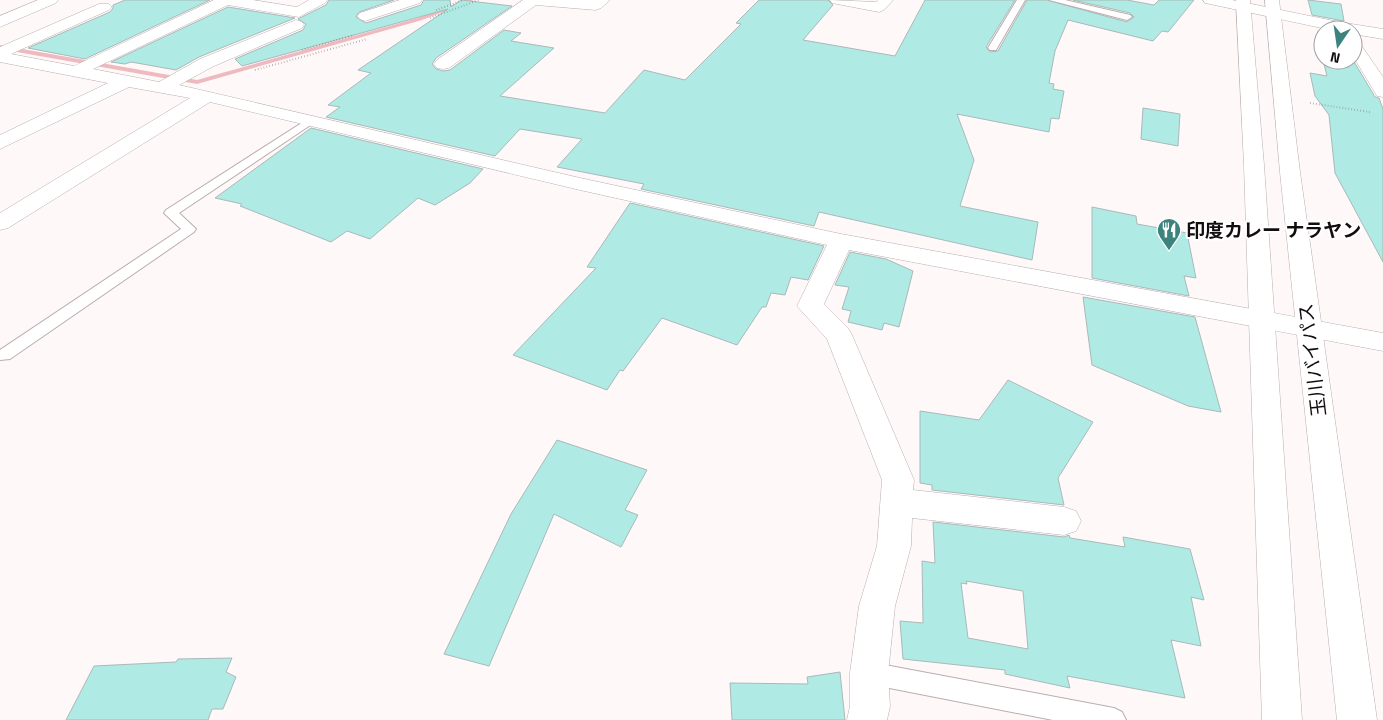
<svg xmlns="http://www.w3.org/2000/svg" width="1383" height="720" font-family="'Titillium Web','Noto Sans JP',sans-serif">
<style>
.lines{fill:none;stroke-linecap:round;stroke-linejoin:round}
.stream{fill:#eeb9bf;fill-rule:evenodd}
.building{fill:#afebe4;stroke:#aab9b7;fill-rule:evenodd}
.service-casing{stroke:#bbadae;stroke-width:2}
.minor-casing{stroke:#bbadae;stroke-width:1}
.trunk-casing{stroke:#bbadae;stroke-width:1}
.path{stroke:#868081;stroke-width:2;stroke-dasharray:0.5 2.5;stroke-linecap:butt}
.service{fill:#fff;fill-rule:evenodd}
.minor{fill:#fff;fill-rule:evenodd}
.trunk{fill:#fff;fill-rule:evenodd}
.labels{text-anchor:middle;stroke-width:4;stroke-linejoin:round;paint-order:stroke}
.poi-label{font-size:19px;font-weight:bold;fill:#120d0e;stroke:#fff;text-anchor:start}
.street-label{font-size:19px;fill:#120d0e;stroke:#fff}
</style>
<rect width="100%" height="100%" fill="#fef8f9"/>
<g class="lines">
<!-- stream -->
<path class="stream" d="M 466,0 L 474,0 L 422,20 L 197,84 L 0,49 L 0,45 L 197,80 L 418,18 Z"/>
</g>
<!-- building -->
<path class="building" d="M 125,0 L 210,0 L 85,59 L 28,48 L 110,12 L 113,8 L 113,5 Z
M 329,0 L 394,0 L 359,12 L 356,17 L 366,23 L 421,5 L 424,0 L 450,0 L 451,7 L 461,0 L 512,6 L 436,58 L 432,64 L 436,69 L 443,71 L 450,70 L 504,30 L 521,33 L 511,41 L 554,48 L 500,96 L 605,113 L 644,70 L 685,80 L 741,24 L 736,23 L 759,0 L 828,0 L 833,5 L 803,40 L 895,56 L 925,0 L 1015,0 L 986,47 L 990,52 L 998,51 L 1027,0 L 1047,0 L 1127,22 L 1134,17 L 1130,13 L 1073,0 L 1127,0 L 1154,5 L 1159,0 L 1194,0 L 1168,32 L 1162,31 L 1153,41 L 1068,20 L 1055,51 L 1049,83 L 1054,84 L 1053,89 L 1064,91 L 1059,119 L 1051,118 L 1049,132 L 957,114 L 974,160 L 960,206 L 1038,222 L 1032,260 L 819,212 L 814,226 L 641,189 L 644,184 L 557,167 L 582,139 L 520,129 L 495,156 L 326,117 L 340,107 L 328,105 L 371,73 L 358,70 L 448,9 L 242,66 L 235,59 L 303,30 L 306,24 L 298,19 L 326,5 Z
M 1308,0 L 1341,4 L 1344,21 L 1312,15 Z
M 228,7 L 295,18 L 199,57 L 176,70 L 131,62 L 125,64 L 111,62 Z
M 1323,60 L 1353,60 L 1375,97 L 1379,98 L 1383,109 L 1383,262 L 1335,173 L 1329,115 L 1315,96 L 1310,73 L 1327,76 Z
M 1143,108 L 1180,114 L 1178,146 L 1141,139 Z
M 311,128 L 483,169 L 470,183 L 435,205 L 418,198 L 370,239 L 347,231 L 331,242 L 240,206 L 242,204 L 215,198 Z
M 630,203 L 824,246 L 808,280 L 791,277 L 785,295 L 771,293 L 766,307 L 762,307 L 737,345 L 662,318 L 623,371 L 620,370 L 607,390 L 513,355 L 596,268 L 587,267 Z
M 1092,207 L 1136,216 L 1137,224 L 1187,233 L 1196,278 L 1184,276 L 1189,296 L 1092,278 Z
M 850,252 L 886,259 L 913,271 L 899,327 L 884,323 L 882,330 L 848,322 L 851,311 L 842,309 L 849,287 L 835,285 Z
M 1083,297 L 1195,317 L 1221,412 L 1188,406 L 1092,365 Z
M 1008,380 L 1093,422 L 1058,478 L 1064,505 L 932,490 L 932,485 L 920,483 L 920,411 L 979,420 Z
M 557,440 L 647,470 L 625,510 L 638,515 L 621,547 L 554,514 L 489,666 L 444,654 L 511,514 Z
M 933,522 L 1064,537 L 1069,535 L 1070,538 L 1125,547 L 1123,537 L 1190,549 L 1204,600 L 1191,597 L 1201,646 L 1171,640 L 1185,698 L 1067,676 L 1070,688 L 1005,674 L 1005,670 L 903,659 L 900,621 L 923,623 L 922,561 L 935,563 ZM 966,581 L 1023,591 L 1028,649 L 968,638 L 961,583 L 967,584 Z
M 232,658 L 226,672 L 236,677 L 223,709 L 212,709 L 208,720 L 66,720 L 94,666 L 176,662 L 178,659 Z
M 840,672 L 845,720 L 732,720 L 730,683 L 808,684 L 807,677 Z"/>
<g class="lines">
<!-- service casing -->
<g class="service-casing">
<path id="service" d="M 1017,0 L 1025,0 L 996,50 L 990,50 L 988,48 Z
M 1049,0 L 1065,0 L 1130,15 L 1132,17 L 1127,20 Z
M 311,117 L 315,118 L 317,120 L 315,122 L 179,213 L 196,229 L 194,232 L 10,359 L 0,360 L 0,350 L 181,229 L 164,213 L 166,210 Z
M 869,662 L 1114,708 L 1122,712 L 1126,720 L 1053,720 L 869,684 L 861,681 L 858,673 L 861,665 Z"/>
</g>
<!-- minor casing -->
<g class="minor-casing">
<path id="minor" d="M 38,0 L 58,0 L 56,3 L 0,27 L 0,16 Z
M 214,0 L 253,0 L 297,7 L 309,0 L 327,0 L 325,3 L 299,17 L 228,5 L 93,69 L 159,82 L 200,59 L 296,20 L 302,22 L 304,25 L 302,28 L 212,67 L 179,85 L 580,178 L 841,234 L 1383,333 L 1383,351 L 849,250 L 824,304 L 848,328 L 852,335 L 914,480 L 913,490 L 1064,507 L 1076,511 L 1081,521 L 1076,531 L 1064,535 L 912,518 L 911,546 L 895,606 L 888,673 L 890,706 L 887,720 L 847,720 L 850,706 L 850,673 L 859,606 L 877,546 L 882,480 L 827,339 L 797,306 L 827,245 L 580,190 L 210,102 L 8,228 L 0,230 L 0,213 L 190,98 L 129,87 L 0,149 L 0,135 L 108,83 L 0,62 L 0,47 L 99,4 L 109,4 L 112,7 L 109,10 L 11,54 L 74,66 Z
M 400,0 L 422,0 L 420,3 L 365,21 L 360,19 L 357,16 L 360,13 Z
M 523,0 L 610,0 L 601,8 L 596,10 L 536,5 L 449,68 L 443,69 L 437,68 L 434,64 L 437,60 Z
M 830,0 L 876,2 L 878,0 L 893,0 L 884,10 L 879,12 L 837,4 L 832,3 Z
M 1203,0 L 1232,0 L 1339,22 L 1383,29 L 1383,39 L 1353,34 L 1353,30 L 1331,30 L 1210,4 L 1205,3 Z
M 1353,40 L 1359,42 L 1383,77 L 1383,97 L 1377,96 L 1353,56 Z"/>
</g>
<!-- trunk casing -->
<g class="trunk-casing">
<path id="trunk" d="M 1236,0 L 1250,0 L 1264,165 L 1302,720 L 1262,720 L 1244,165 Z
M 1265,0 L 1279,0 L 1300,172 L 1377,720 L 1337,720 L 1280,172 Z"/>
</g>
<!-- path -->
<path class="path" d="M 436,10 L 464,0
M 430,18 L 479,0
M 302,50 L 354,35
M 255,70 L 367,39
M 1310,103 L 1370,112"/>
<!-- service -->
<use href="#service" class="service"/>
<!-- minor -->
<use href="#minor" class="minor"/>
<!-- trunk -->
<use href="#trunk" class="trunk"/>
</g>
<!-- icons -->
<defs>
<g id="restaurant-pin" transform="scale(1.25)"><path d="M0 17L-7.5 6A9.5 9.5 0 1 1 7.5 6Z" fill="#3c837d" stroke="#fff"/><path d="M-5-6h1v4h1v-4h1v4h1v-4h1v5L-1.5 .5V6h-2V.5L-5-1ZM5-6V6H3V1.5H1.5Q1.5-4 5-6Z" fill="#fff"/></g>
</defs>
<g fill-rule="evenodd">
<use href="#restaurant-pin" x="1169" y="230"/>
</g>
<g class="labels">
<!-- poi labels -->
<g class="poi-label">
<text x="1186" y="237">印度カレー ナラヤン</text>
</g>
<!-- street labels -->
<g class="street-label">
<text transform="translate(1312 360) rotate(-97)" y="7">玉川バイパス</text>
</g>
</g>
<!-- north arrow -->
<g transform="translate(1338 45) rotate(193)"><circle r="24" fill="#ffffff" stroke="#a09e9f"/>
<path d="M0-4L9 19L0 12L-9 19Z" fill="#3c837d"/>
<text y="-8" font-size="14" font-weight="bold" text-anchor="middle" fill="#120d0e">N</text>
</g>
</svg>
